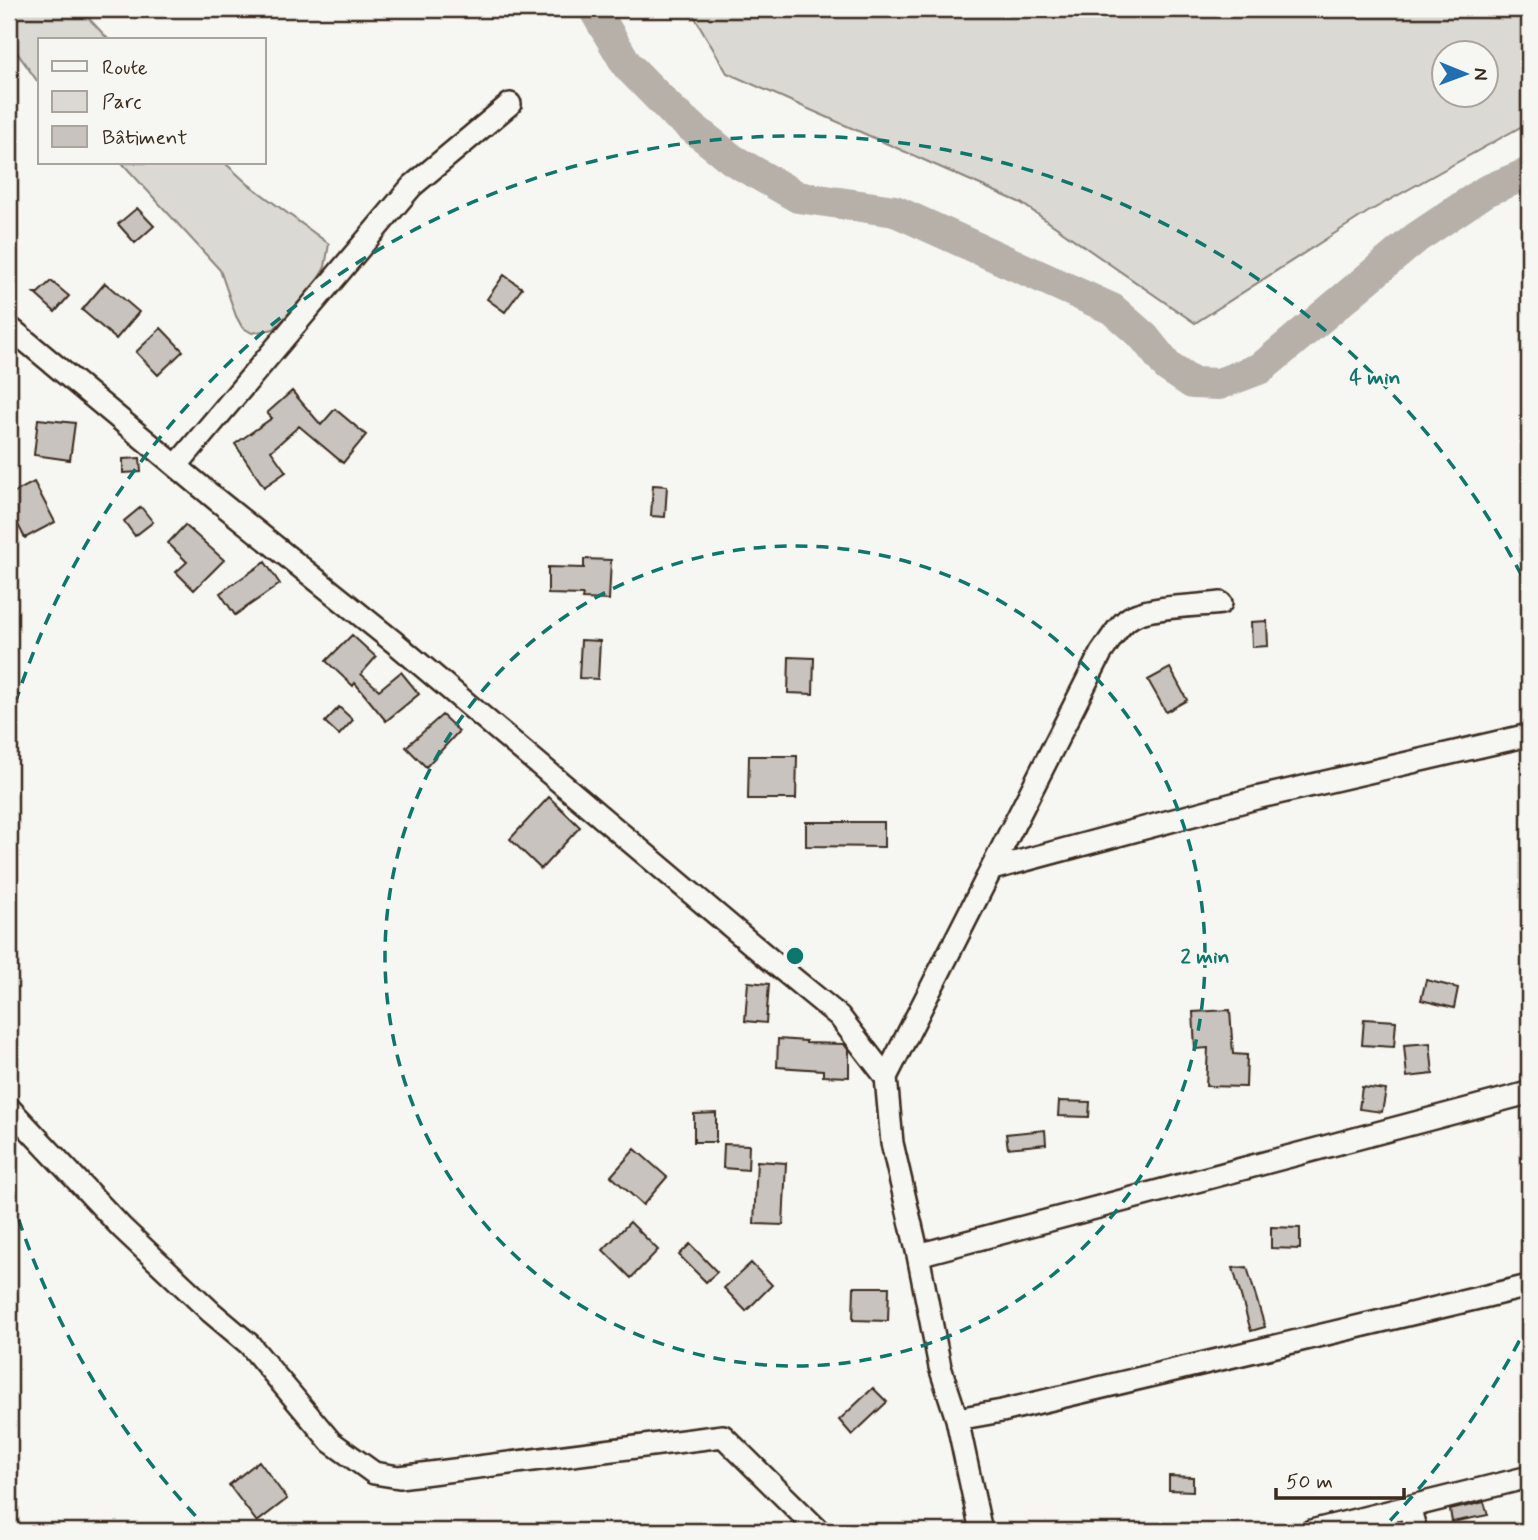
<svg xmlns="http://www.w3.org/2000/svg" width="1538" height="1540" font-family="Mynerve,sans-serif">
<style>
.green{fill:#dad9d3;stroke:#8a8278;stroke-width:2;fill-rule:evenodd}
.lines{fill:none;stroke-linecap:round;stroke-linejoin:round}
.river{stroke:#b6b0a9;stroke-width:32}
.building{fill:#c8c3be;stroke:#3b2a1e;stroke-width:2}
.minor-casing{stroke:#3b2a1e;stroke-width:26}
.minor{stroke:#f6f6f2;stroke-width:21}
.ring{fill:none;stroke:#0f766e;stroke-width:3.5;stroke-dasharray:12 9}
.centre{fill:#0f766e;stroke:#f6f6f2;stroke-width:3.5}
.ring-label{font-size:21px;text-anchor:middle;font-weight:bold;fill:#0f766e;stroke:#f6f6f2;stroke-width:5;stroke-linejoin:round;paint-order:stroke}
</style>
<rect width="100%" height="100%" fill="#f6f6f2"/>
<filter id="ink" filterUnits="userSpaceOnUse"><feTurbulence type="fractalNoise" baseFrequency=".0143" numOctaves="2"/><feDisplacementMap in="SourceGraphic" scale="14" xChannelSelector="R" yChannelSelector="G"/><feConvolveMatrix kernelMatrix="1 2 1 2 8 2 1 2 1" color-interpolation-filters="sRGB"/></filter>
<g filter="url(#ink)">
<!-- green -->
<path class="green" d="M 9,9 L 80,9 L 109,40 L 40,40 L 40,85 L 9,41 Z
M 690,9 L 1529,9 L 1529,124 L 1526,124 L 1368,212 L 1195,323 L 1021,203 L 727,73 ZM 1444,52 L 1486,52 L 1486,94 L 1444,94 Z
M 122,163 L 225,163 L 248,184 L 329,244 L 325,267 L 314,287 L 274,329 L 252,333 L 242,327 L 236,316 L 220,270 Z"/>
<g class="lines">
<!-- river -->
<path class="river" d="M 594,9 L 627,65 L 674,113 L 733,160 L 798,197 L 895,211 L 1112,309 L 1144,337 L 1168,367 L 1192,383 L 1219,384 L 1261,368 L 1416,238 L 1486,191 L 1529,173"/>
</g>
<!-- building -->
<path class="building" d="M 137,208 L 154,226 L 135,243 L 118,224 Z
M 504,275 L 522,288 L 505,312 L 487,299 Z
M 51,281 L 69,296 L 55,312 L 34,293 L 38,293 Z
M 105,283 L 139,312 L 116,339 L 82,310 Z
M 161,328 L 183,351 L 158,375 L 136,352 Z
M 292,391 L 321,425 L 335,409 L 366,435 L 343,463 L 299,426 L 271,451 L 286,472 L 264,487 L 235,444 L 272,418 L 267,413 Z
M 38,419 L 75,423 L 70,460 L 34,455 Z
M 140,458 L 141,472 L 123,473 L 123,459 Z
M 34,482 L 55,522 L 25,538 L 9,508 L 9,495 Z
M 653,485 L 667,486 L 665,517 L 651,516 Z
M 141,507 L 153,522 L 135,536 L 124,521 Z
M 185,525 L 224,560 L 194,590 L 176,572 L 187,562 L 168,543 Z
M 584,559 L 611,560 L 609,600 L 582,599 L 583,595 L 548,594 L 548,567 L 584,568 Z
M 265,562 L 280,584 L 235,615 L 220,593 Z
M 1267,621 L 1268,646 L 1252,647 L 1251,622 Z
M 352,635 L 376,657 L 361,674 L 379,690 L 401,672 L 419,694 L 386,721 L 355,683 L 353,686 L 326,661 Z
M 581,640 L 600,641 L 598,679 L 579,678 Z
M 789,657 L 814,658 L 813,694 L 788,693 Z
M 1170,668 L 1187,700 L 1166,712 L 1148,680 Z
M 339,707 L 353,720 L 339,735 L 325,722 Z
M 442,715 L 459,731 L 426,767 L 406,747 Z
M 749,756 L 797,756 L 796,799 L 748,799 Z
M 549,797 L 580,827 L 541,869 L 510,839 Z
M 806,822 L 884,822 L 884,847 L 806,846 Z
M 1426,980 L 1458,988 L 1454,1008 L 1421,1000 Z
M 748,982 L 769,984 L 766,1023 L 745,1021 Z
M 1230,1010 L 1233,1054 L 1247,1055 L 1246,1087 L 1206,1086 L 1208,1048 L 1195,1049 L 1193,1012 Z
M 1364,1019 L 1396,1021 L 1394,1047 L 1362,1045 Z
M 778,1039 L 806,1041 L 806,1043 L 844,1044 L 849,1051 L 849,1077 L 823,1076 L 823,1070 L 777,1067 Z
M 1430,1043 L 1433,1074 L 1407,1077 L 1404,1045 Z
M 1362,1087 L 1386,1090 L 1382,1112 L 1359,1109 Z
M 1059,1101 L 1090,1102 L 1089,1117 L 1058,1116 Z
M 716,1113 L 716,1142 L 694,1142 L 694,1114 Z
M 1045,1130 L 1046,1144 L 1008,1148 L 1006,1134 Z
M 724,1144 L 749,1145 L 748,1170 L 723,1168 Z
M 635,1149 L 667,1177 L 643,1205 L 611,1176 Z
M 757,1161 L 786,1163 L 783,1225 L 754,1224 Z
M 630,1222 L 658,1250 L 631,1278 L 603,1250 Z
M 1271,1227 L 1300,1228 L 1300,1249 L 1271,1248 Z
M 690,1244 L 717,1272 L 706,1282 L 679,1255 Z
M 751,1263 L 772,1285 L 746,1311 L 724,1288 Z
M 1247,1267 L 1265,1327 L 1251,1331 L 1233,1268 Z
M 854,1287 L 889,1287 L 888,1321 L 853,1320 Z
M 873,1388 L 887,1402 L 852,1435 L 839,1420 Z
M 259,1461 L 287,1499 L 257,1522 L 229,1485 Z
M 1169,1476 L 1193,1477 L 1193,1491 L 1169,1490 Z
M 1484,1502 L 1488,1515 L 1452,1522 L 1450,1510 Z"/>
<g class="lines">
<!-- minor casing -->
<g class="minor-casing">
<path id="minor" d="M 9,327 L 217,500 L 394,642 L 773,962 L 839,1016 L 886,1077 L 892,1143 L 918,1255 L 940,1367 L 957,1419 L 981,1531
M 177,465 L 412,186 L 510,104
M 992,869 L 1256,798 L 1529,735
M 886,1077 L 1101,653 C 1110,641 1119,623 1133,616 C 1152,606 1199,606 1221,603
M 9,1108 L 122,1228 L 211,1312 L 249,1344 L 331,1442 L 374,1473 L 399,1477 L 723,1436 L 819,1531
M 918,1255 L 1524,1094
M 957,1419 L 1002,1411 L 1529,1286
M 1409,1507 L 1416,1531
M 1311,1531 L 1529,1477"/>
</g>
<!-- minor -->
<use href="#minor" class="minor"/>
</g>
</g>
<!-- distance rings -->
<g class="ring">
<circle cx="795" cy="956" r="410"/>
<path d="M1529 1322A820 820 0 0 1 1380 1531M210 1531A820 820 0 0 1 9 1189M9 723A820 820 0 0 1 1529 590"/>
</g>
<circle cx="795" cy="956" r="10" class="centre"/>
<g class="ring-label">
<text x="1375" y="384">4 min</text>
<text x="1205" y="963">2 min</text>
</g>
<!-- margin -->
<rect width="1538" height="1540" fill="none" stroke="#f6f6f2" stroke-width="35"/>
<rect x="18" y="18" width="1503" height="1505" fill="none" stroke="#3b2a1e" stroke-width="2.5" filter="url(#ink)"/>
<!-- legend -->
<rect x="38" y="38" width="228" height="126" fill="#f6f6f2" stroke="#aba49d" stroke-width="2"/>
<rect x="52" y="61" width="35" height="10" fill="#f6f6f2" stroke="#aba49d" stroke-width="2"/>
<text x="102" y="74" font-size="21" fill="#3b2a1e">Route</text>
<rect x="52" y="91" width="35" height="21" fill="#dad9d3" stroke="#aba49d" stroke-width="2"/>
<text x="102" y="108" font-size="21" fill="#3b2a1e">Parc</text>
<rect x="52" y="126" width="35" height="21" fill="#c8c3be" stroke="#aba49d" stroke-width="2"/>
<text x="102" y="144" font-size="21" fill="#3b2a1e">Bâtiment</text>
<!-- north arrow -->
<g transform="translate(1465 74) rotate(91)"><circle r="33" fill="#f6f6f2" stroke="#aba49d" stroke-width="2"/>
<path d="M0-5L12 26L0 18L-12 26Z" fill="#1f6fb2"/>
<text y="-10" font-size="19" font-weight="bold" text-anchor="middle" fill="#3b2a1e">N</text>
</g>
<!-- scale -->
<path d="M1276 1488v10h128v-10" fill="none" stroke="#3b2a1e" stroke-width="3.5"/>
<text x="1286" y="1488" font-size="21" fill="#3b2a1e" stroke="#f6f6f2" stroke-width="5" paint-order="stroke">50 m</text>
</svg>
